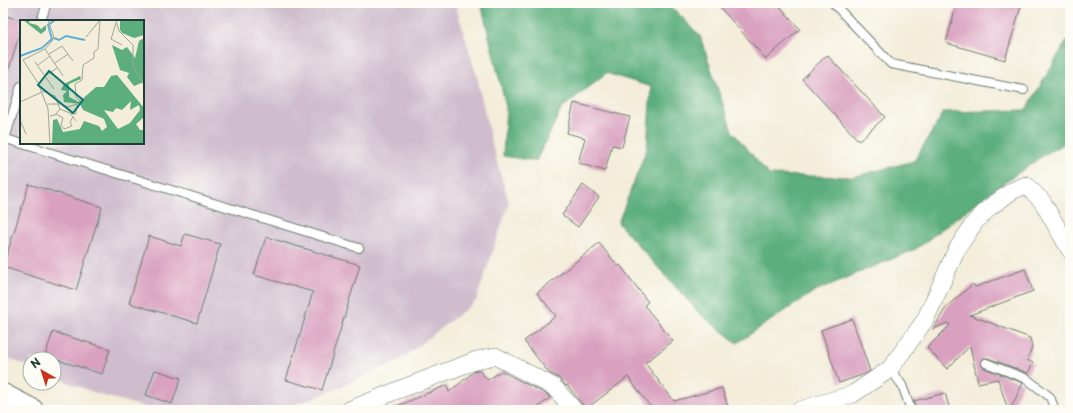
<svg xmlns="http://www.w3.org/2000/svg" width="1073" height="413" font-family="'Playpen Sans',sans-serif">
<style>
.industrial{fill:#cfbdce;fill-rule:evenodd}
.forest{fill:#5caf7c;stroke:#3e7658}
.building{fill:#d9a0bf}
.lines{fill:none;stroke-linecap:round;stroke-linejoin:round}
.lane-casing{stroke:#697b6e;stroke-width:10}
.street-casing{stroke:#697b6e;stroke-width:18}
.secondary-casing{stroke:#697b6e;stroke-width:24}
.lane{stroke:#fff;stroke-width:8}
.street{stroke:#fff;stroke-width:17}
.secondary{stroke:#fff;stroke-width:22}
.inset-river{fill:none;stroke:#5eaed8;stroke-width:2}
.inset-road{fill:none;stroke:#9ea797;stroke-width:1}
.view{fill:#0f766e;fill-opacity:0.15;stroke:#0f766e;stroke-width:2}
.inset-edge{fill:none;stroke:#1f3d34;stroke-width:2}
</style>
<rect width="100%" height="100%" fill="#fdfcf7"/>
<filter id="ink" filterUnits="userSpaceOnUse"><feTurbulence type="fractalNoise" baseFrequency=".025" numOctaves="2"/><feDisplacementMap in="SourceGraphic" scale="8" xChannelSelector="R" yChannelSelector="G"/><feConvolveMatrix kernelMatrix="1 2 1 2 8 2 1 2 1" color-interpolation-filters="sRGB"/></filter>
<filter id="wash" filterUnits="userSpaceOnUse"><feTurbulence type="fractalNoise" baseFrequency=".012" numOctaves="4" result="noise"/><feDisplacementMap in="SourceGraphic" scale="16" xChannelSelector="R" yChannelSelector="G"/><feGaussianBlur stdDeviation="0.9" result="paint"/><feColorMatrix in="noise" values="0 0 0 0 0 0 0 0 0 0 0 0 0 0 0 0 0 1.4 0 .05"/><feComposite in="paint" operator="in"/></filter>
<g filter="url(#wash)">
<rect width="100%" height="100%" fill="#f3edd9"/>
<!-- industrial -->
<path class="industrial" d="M 3,3 L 455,3 L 477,77 L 491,141 L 509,203 L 476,301 L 400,360 L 322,395 L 278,410 L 155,410 L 101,395 L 54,377 L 54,359 L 30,359 L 30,367 L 3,356 ZM 21,21 L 143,21 L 143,143 L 21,143 Z"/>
<!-- forest -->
<path class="forest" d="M 481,3 L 668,3 L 700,36 L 732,131 L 769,175 L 852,177 L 914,161 L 944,112 L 1026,110 L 1070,35 L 1070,140 L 1044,155 L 988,194 L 916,249 L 815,291 L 737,343 L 699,313 L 618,223 L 647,148 L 651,87 L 606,73 L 562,108 L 536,161 L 503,156 L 506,107 Z"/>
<g id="blocks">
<!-- building -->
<path class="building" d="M 716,3 L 777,3 L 800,29 L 766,59 Z
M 957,3 L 1022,3 L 1005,60 L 946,43 Z
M 3,15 L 23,21 L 21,21 L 21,29 L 7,76 L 3,75 Z
M 827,55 L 885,117 L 859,141 L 802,79 Z
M 574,103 L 630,117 L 622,147 L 612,145 L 605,171 L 578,163 L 585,138 L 567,133 Z
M 29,184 L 102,207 L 76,290 L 3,267 Z
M 583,185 L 599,197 L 578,227 L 562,215 Z
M 185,234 L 220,244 L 197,323 L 129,303 L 149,236 L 181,246 Z
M 266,237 L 360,265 L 322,390 L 286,380 L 313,292 L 254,275 Z
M 599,243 L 618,266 L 620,265 L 648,302 L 644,305 L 673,341 L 645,363 L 674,401 L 722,388 L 729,410 L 653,410 L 628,377 L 586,409 L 567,385 L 566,386 L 559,378 L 549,373 L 524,341 L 556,316 L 537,293 Z
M 1025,269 L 1033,291 L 970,315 L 1030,338 L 1032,347 L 1027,360 L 1033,363 L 1028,373 L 988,358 L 983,358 L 981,361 L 982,366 L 984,368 L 1023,383 L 1010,410 L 1008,410 L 998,379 L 978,383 L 970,346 L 947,369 L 927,348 L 950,325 L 948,323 L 933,329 L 947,306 L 973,284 L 975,287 Z
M 852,319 L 870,371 L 865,374 L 839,383 L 821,330 Z
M 53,332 L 110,349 L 102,374 L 45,356 Z
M 155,370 L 181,378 L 172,404 L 146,395 Z
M 479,370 L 488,380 L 501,371 L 507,374 L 548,395 L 550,398 L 534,410 L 388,410 L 447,385 L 449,392 L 475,371 Z
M 945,393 L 950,410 L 916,410 L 914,401 Z"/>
</g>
</g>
<g filter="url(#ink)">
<use href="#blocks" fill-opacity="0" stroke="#697b6e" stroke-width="1"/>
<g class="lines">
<!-- lane casing -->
<g class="lane-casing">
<path id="lane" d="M 833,3 L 891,64 L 1024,90
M 41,21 L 47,3
M 3,138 L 359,248
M 5,139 L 21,86
M 986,363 L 1027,379 L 1050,397 L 1055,410
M 890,369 L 902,385 L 911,410"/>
</g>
<!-- street casing -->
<g class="street-casing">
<path id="street" d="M 349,410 L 398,390 L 477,360 L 495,356 L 554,387 L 574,410
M 800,410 L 853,394 L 890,369 L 925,320 L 957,249 L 975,222 L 990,207 L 1012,191 L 1026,185 L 1042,201 L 1070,250"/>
</g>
<!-- secondary casing -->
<g class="secondary-casing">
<path id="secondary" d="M 3,395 L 32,410"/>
</g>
<!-- lane -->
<use href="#lane" class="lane"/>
<!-- street -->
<use href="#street" class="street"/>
<!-- secondary -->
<use href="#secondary" class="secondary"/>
</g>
</g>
<!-- overview -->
<g transform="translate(20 20)">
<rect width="124" height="124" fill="#f3edd9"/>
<path d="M 3,0 L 10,0 L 9,3 L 17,5 L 21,9 L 26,5 L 26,10 L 21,14 ZM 100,0 L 124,0 L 124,15 L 114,18 L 102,13 L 100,10 ZM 124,18 L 124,62 L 114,66 L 107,57 L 109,53 L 100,50 L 92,25 L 102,30 L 107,27 L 115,38 L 119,21 ZM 97,55 L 124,88 L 124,97 L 116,104 L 120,110 L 124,110 L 124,124 L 32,124 L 33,100 L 37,99 L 43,112 L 60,109 L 64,101 L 79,106 L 82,111 L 87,107 L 84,99 L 63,90 L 60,84 L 44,82 L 43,75 L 47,71 L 41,70 L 44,64 L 60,56 L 61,59 L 49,64 L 49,77 L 59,82 L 76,67 L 84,67 L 91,56 ZM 111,81 L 110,90 L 119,85 L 120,90 L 110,103 L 98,109 L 84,90 L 93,92 L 96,88 L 102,90 Z" fill="#5caf7c" fill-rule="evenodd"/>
<path class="inset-river" d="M 34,18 L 39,20 L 46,16 L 65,20M 0,36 L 22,28 L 32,19 L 28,5 L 35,0"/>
<path class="inset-road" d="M 28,0 L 34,17 L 32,21 L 25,29 L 3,40 L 18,63 L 28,89 L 30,124M 96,0 L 99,11 L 113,25 L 113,45 L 124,65M 96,3 L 91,19 L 102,25M 66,17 L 80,0M 25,29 L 43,56M 29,34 L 42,26 L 53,41M 15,42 L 34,69M 35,43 L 48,34M 18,45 L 30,36M 25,56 L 37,48M 22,71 L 35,76 L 40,89 L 35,95 L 30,96M 60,81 L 56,77 L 55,64 L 62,60 L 63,45 L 74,38 L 74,32 L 78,29 L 80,0M 0,82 L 22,72M 27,84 L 40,84 L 48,87 L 57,84 L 56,94 L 50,93M 40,89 L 50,93 L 56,101M 36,94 L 43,98 L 41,105 L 44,109 L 52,106 L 50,102 L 53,97M 0,100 L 6,114"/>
<path class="view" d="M 29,51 L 63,80 L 53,93 L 18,65 Z"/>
<rect width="124" height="124" class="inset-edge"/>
</g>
<!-- margin -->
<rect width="1073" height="413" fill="none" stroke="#fdfcf7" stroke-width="16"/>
<!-- north arrow -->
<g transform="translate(42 371) rotate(321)"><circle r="19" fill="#fdfcf7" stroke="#a4b0a9"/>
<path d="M0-3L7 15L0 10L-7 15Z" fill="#c8321e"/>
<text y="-6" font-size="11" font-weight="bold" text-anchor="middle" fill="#1f3d34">N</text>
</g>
</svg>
